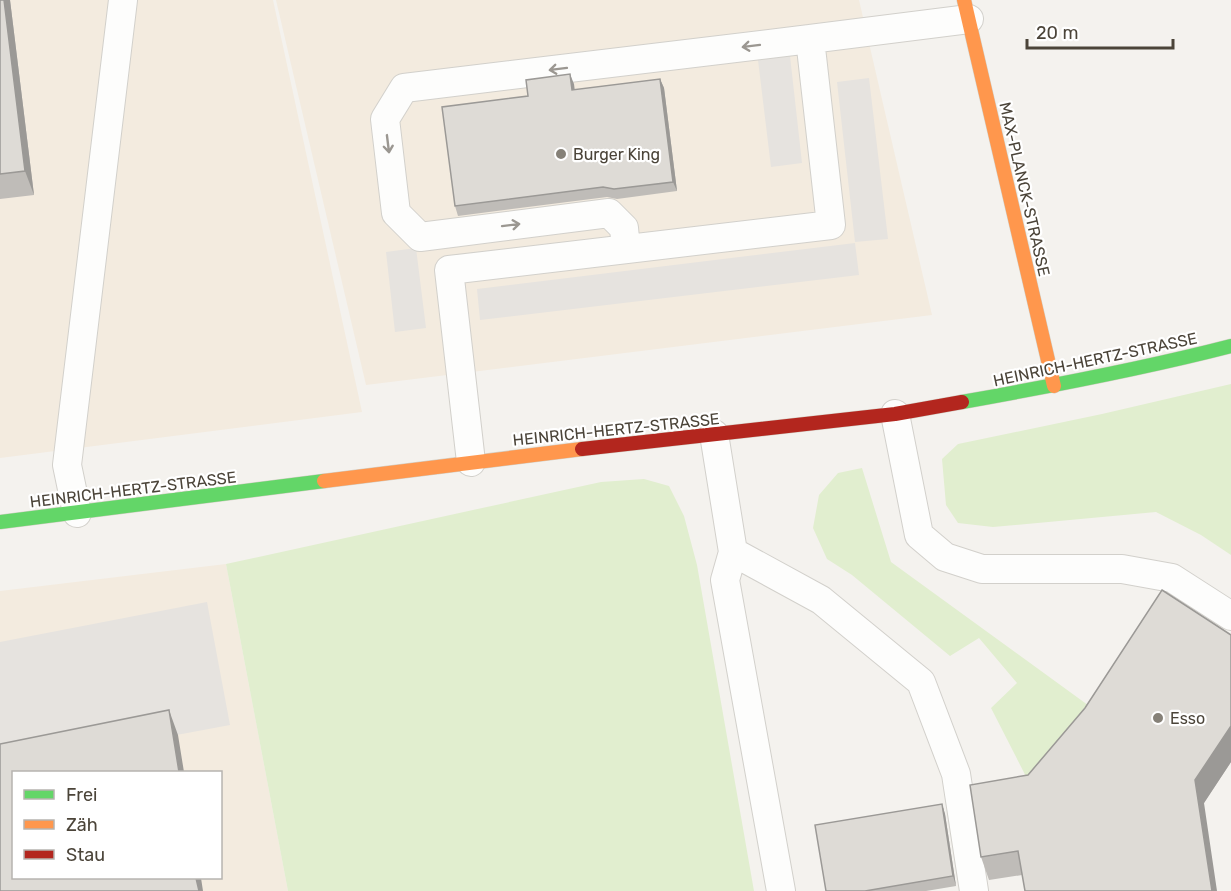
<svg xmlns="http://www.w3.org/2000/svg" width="1231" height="891" font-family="Rubik,sans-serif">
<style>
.commercial{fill:#f3ebdf;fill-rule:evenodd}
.green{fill:#e1eecf}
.parking{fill:#e6e3df}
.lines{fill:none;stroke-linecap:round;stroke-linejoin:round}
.lane-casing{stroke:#d2d0cb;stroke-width:30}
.fast-casing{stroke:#d3cfc5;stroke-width:15}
.slow-casing{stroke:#d3cfc5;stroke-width:15}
.jam-casing{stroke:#d3cfc5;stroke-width:15}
.lane{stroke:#fdfdfc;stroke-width:28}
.fast{stroke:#63d668;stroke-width:14}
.slow{stroke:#ff974d;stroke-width:14}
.jam{stroke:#b3261e;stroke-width:14}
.wall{fill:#bfbcb8}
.shaded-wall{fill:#9b9996}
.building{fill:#dedbd6;stroke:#9b9996;stroke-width:1.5}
.oneway{stroke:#9b9791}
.poi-dot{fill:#868178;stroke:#fff;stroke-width:2}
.labels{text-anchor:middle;stroke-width:4.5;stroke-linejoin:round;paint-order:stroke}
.poi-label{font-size:16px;fill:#4b4439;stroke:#fff;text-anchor:start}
.street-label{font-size:16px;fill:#4b4439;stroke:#fff}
</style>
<rect width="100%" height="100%" fill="#f4f2ee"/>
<!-- commercial -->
<path class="commercial" d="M 0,0 L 273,0 L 362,412 L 0,458 Z
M 276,0 L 859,0 L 932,315 L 366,385 Z
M 226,564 L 288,891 L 0,891 L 0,591 ZM 14,772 L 220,772 L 220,878 L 14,878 Z"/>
<!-- green -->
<path class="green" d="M 1231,384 L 1231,555 L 1201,535 L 1156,512 L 993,527 L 958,523 L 946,505 L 942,459 L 958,444 L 1102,414 Z
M 862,468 L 891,562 L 1103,716 L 1037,798 L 991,708 L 1017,683 L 979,638 L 950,656 L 852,575 L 827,559 L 813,528 L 819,495 L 838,473 Z
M 644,479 L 669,486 L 684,516 L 697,565 L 754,891 L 288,891 L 226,564 L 601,482 Z"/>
<!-- parking -->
<path class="parking" d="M 790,56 L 802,163 L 771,167 L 758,60 Z
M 869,78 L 888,239 L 855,242 L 837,82 Z
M 855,243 L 859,275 L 480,320 L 477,289 Z
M 416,248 L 426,328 L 395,332 L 386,252 Z
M 207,602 L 230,725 L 0,768 L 0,642 Z"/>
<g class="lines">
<!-- lane casing -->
<g class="lane-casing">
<path id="lane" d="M 626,249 L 624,228 L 609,213 L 420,237 L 396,213 L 385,119 L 404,88 L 810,39
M 895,414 L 919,535 L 945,557 L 982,569 L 1122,569 L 1172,578 L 1231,616
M 714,434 L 733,552 L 725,580 L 781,891
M 471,462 L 449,270 L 831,225 L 810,39 L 969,19
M 77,513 L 67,465 L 123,0
M 733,552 L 821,600 L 921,682 L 956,774 L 974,891"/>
</g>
<!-- fast casing -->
<g class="fast-casing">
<path id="fast" d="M 962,402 C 1052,386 1142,369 1231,346
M 0,522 L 324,481"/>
</g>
<!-- slow casing -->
<g class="slow-casing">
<path id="slow" d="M 964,0 L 1054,386
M 324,481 L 582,449"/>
</g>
<!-- jam casing -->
<g class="jam-casing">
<path id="jam" d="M 582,449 L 895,414 L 962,402"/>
</g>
<!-- lane -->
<use href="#lane" class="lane"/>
<!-- fast -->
<use href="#fast" class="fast"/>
<!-- slow -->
<use href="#slow" class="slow"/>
<!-- jam -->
<use href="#jam" class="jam"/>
</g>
<!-- wall -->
<path class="wall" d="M 0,0 L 10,0 L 34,195 L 0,199 Z
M 570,74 L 574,90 L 660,79 L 664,88 L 677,191 L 617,199 L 607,197 L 458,216 L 455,206 L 528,96 Z
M 1231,635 L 1231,762 L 1204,803 L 1022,875 L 989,880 L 981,857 L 1028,775 Z
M 942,804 L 945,814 L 956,886 L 926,891 L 826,891 Z"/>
<!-- shaded-wall -->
<path class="shaded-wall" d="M 4,0 L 10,0 L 34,195 L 25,171 Z
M 570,74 L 574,84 L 576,100 L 572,90 Z
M 660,79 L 664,88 L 677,191 L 673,182 Z
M 169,710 L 178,735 L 184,772 L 179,772 Z
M 1231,726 L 1231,762 L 1204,803 L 1217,891 L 1212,891 L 1195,780 Z
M 942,804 L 945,814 L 956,886 L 953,876 Z
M 196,878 L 201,878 L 203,891 L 199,891 Z"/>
<!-- building -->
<path class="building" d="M 0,0 L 4,0 L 25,171 L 0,174 Z
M 570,74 L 572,90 L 660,79 L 673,182 L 614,189 L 603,187 L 455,206 L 442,107 L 528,96 L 526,80 Z
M 1162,590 L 1231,635 L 1231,726 L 1195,780 L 1212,891 L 1025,891 L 1018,851 L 981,857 L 970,785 L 1028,775 L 1085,708 Z
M 169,710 L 179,772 L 14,772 L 14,878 L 196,878 L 199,891 L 0,891 L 0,744 Z
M 942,804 L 953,876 L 865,891 L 826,891 L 815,825 Z"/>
<!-- one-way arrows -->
<defs><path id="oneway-shaft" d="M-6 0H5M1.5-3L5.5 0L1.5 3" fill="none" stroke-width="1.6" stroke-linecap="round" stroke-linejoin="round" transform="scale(1.5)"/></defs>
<g class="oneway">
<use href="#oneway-shaft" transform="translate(751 46) rotate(173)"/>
<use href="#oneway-shaft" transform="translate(558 69) rotate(173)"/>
<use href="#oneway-shaft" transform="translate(388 144) rotate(83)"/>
<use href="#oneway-shaft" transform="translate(511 225) rotate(-7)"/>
</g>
<!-- markers -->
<g class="poi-dot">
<circle cx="561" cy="154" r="6"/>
<circle cx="1158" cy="718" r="6"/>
</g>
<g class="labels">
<!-- poi labels -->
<g class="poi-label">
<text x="573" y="160">Burger King</text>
<text x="1170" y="724">Esso</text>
</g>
<!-- street labels -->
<g class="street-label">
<text transform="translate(1025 189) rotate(77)" y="6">MAX-PLANCK-STRASSE</text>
<text transform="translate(1095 359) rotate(-12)" y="6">HEINRICH-HERTZ-STRASSE</text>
<text transform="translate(616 429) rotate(-6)" y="6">HEINRICH-HERTZ-STRASSE</text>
<text transform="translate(133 489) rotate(-7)" y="6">HEINRICH-HERTZ-STRASSE</text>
</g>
</g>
<!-- legend -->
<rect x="12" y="771" width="210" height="108" fill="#ffffff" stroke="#b7b4b0" stroke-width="1.5"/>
<rect x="24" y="790" width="30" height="9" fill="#63d668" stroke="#b7b4b0" stroke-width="1.5"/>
<text x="66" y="801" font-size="18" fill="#4b4439">Frei</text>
<rect x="24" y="820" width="30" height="9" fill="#ff974d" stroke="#b7b4b0" stroke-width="1.5"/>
<text x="66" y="831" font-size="18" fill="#4b4439">Zäh</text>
<rect x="24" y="850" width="30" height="9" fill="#b3261e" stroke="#b7b4b0" stroke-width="1.5"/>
<text x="66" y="861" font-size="18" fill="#4b4439">Stau</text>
<!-- scale -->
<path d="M1027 39v9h146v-9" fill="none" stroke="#4b4439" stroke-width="3"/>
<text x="1036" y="39" font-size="18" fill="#4b4439" stroke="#ffffff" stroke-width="4.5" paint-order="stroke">20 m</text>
</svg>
